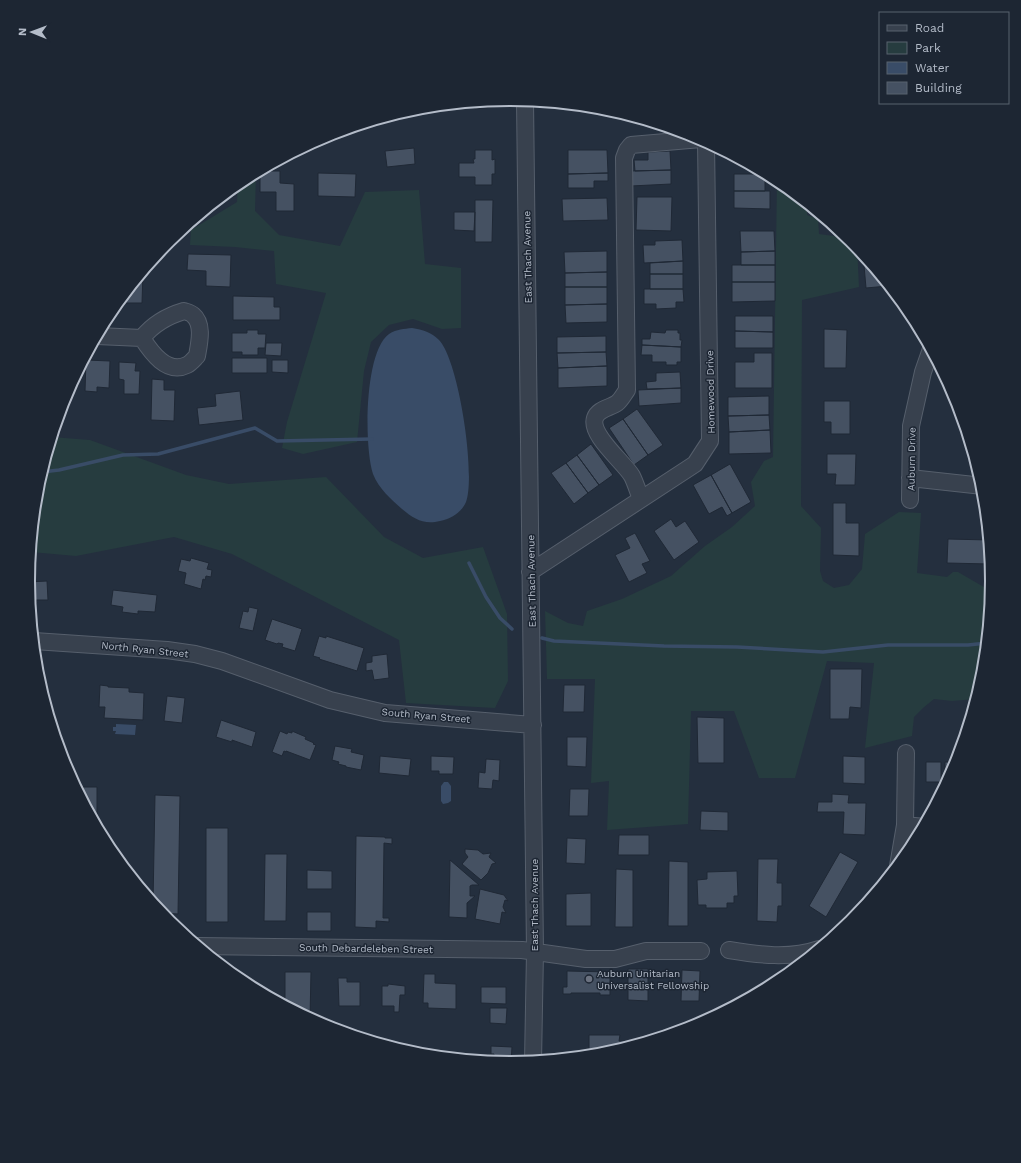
<svg xmlns="http://www.w3.org/2000/svg" width="1021" height="1163" font-family="'Work Sans',sans-serif">
<style>
.green{fill:#263c3f}
.water{fill:#394c67}
.lines{fill:none;stroke-linecap:round;stroke-linejoin:round}
.stream{stroke:#394c67;stroke-width:3.5}
.building{fill:#455162;stroke:#1f2835}
.minor-casing{stroke:#565f6c;stroke-width:18}
.minor{stroke:#38414e;stroke-width:16}
.worship-dot{fill:#6b7280;stroke:#1d2633;stroke-width:1.5}
.labels{text-anchor:middle;stroke-width:3;stroke-linejoin:round;paint-order:stroke}
.street-label{font-size:10px;fill:#b4bcc9;stroke:#1d2633}
.poi-label{font-size:10px;fill:#b4bcc9;stroke:#1d2633;text-anchor:start}
.rim{fill:none;stroke:#b4bcc9;stroke-width:2}
</style>
<rect width="100%" height="100%" fill="#242f3e"/>
<!-- green -->
<path class="green" d="M 256,173 L 255,211 L 279,235 L 340,246 L 365,192 L 419,190 L 425,264 L 461,268 L 461,328 L 442,329 L 413,319 L 389,325 L 371,342 L 364,371 L 357,442 L 303,454 L 282,448 L 287,422 L 326,293 L 276,284 L 274,251 L 235,247 L 190,245 L 191,230 L 237,202 L 238,184 Z
M 777,180 L 807,203 L 807,215 L 818,219 L 819,234 L 848,238 L 857,246 L 859,287 L 802,300 L 801,506 L 821,528 L 820,571 L 823,581 L 834,588 L 849,585 L 862,569 L 865,534 L 899,512 L 921,513 L 917,573 L 947,577 L 953,572 L 958,572 L 989,590 L 992,594 L 984,676 L 976,701 L 976,699 L 952,701 L 934,699 L 923,708 L 914,717 L 912,736 L 865,748 L 874,663 L 827,661 L 795,778 L 759,778 L 734,711 L 691,711 L 688,824 L 607,830 L 609,781 L 591,783 L 595,679 L 547,679 L 545,611 L 568,623 L 583,626 L 587,611 L 622,599 L 671,576 L 705,546 L 732,527 L 755,506 L 751,482 L 764,461 L 773,457 Z
M 52,437 L 90,440 L 186,475 L 229,484 L 326,477 L 384,537 L 423,558 L 483,547 L 507,614 L 508,681 L 495,708 L 406,703 L 399,640 L 232,554 L 174,537 L 76,556 L 31,552 L 37,487 Z"/>
<!-- water -->
<path class="water" d="M 412,328 C 423,330 431,332 439,340 C 459,361 476,475 466,502 C 461,513 451,519 440,521 C 424,525 414,519 402,509 C 391,499 379,489 373,474 C 364,447 364,352 389,334 C 397,329 404,329 412,328 Z
M 116,724 L 136,725 L 135,735 L 115,734 L 116,731 L 113,731 L 113,727 L 116,727 Z
M 444,782 L 448,782 L 451,786 L 451,801 L 448,803 L 443,804 L 441,801 L 441,786 Z"/>
<g class="lines">
<!-- stream -->
<path class="stream" d="M 42,472 L 59,470 L 123,455 L 158,454 L 255,428 L 277,441 L 372,439
M 469,563 L 486,597 L 500,618 L 512,629
M 542,638 L 554,641 L 664,646 L 737,647 L 823,652 L 888,645 L 968,645 L 987,643"/>
</g>
<!-- building -->
<path class="building" d="M 492,101 L 493,107 L 475,109 L 474,103 Z
M 414,148 L 415,164 L 387,167 L 385,151 Z
M 475,150 L 492,150 L 492,160 L 495,159 L 495,174 L 492,174 L 492,185 L 475,185 L 475,177 L 459,177 L 459,163 L 474,163 L 473,159 L 475,159 Z
M 568,150 L 607,150 L 608,173 L 568,174 Z
M 670,151 L 671,170 L 635,171 L 634,160 L 648,160 L 648,152 Z
M 671,170 L 671,184 L 631,186 L 631,171 Z
M 260,171 L 280,171 L 280,183 L 294,184 L 294,211 L 276,211 L 276,192 L 260,192 Z
M 318,173 L 356,174 L 355,197 L 318,196 Z
M 608,173 L 608,181 L 594,181 L 594,188 L 568,188 L 568,174 Z
M 734,174 L 765,174 L 765,191 L 734,191 Z
M 236,185 L 236,196 L 224,196 Z
M 734,191 L 770,191 L 770,209 L 734,208 Z
M 637,197 L 672,197 L 671,231 L 636,230 Z
M 607,198 L 608,220 L 563,221 L 562,199 Z
M 475,200 L 493,200 L 492,242 L 475,242 Z
M 454,212 L 475,212 L 474,231 L 454,230 Z
M 740,231 L 774,231 L 775,251 L 741,252 Z
M 682,240 L 683,261 L 644,263 L 643,245 L 655,245 L 655,241 Z
M 607,251 L 607,272 L 565,273 L 564,252 Z
M 775,251 L 775,265 L 741,265 L 741,252 Z
M 188,254 L 231,255 L 230,287 L 206,286 L 206,271 L 187,270 Z
M 863,254 L 888,285 L 888,286 L 866,288 Z
M 683,261 L 683,274 L 650,274 L 650,263 Z
M 732,265 L 775,265 L 775,282 L 732,282 Z
M 143,272 L 142,303 L 121,303 L 121,299 Z
M 607,272 L 607,287 L 565,287 L 565,273 Z
M 650,274 L 683,274 L 683,289 L 650,289 Z
M 732,282 L 775,282 L 775,301 L 732,302 Z
M 565,287 L 607,287 L 607,304 L 565,305 Z
M 644,289 L 683,289 L 684,302 L 676,302 L 676,308 L 656,309 L 656,304 L 644,304 Z
M 233,296 L 274,297 L 274,307 L 280,307 L 280,320 L 233,320 Z
M 607,304 L 607,322 L 566,323 L 565,305 Z
M 735,316 L 773,316 L 773,332 L 735,331 Z
M 824,329 L 847,330 L 846,368 L 824,368 Z
M 247,330 L 258,330 L 258,334 L 266,334 L 265,348 L 258,348 L 258,355 L 242,355 L 242,352 L 232,352 L 232,333 L 247,333 Z
M 666,330 L 678,330 L 678,333 L 680,333 L 680,340 L 682,340 L 681,347 L 642,345 L 642,339 L 650,339 L 651,332 L 665,333 Z
M 735,331 L 773,332 L 773,348 L 735,348 Z
M 606,336 L 606,352 L 557,353 L 557,337 Z
M 266,343 L 282,343 L 281,356 L 265,355 Z
M 642,345 L 681,347 L 681,362 L 677,362 L 677,365 L 666,365 L 666,362 L 652,362 L 652,355 L 641,355 Z
M 606,352 L 607,366 L 558,368 L 557,353 Z
M 754,353 L 772,353 L 772,388 L 735,388 L 735,362 L 754,362 Z
M 232,358 L 267,358 L 267,373 L 232,373 Z
M 86,360 L 110,361 L 109,388 L 97,387 L 97,392 L 85,391 Z
M 272,360 L 288,360 L 288,373 L 272,372 Z
M 119,362 L 136,363 L 135,371 L 140,371 L 139,394 L 124,394 L 124,380 L 119,379 Z
M 607,366 L 607,386 L 558,388 L 558,368 Z
M 680,372 L 681,388 L 647,389 L 646,382 L 656,381 L 656,373 Z
M 152,379 L 164,380 L 164,390 L 175,390 L 174,421 L 151,420 Z
M 681,388 L 681,403 L 639,406 L 638,390 Z
M 240,391 L 243,420 L 199,425 L 197,408 L 216,406 L 215,394 Z
M 954,393 L 956,397 L 960,408 L 949,402 Z
M 769,396 L 769,415 L 728,416 L 728,397 Z
M 824,401 L 850,401 L 850,434 L 831,434 L 831,422 L 824,422 Z
M 637,409 L 663,445 L 648,455 L 623,419 Z
M 769,415 L 770,430 L 729,432 L 728,416 Z
M 623,419 L 648,455 L 634,465 L 609,428 Z
M 770,430 L 771,453 L 729,454 L 729,432 Z
M 591,444 L 613,475 L 599,485 L 577,455 Z
M 827,454 L 856,454 L 855,485 L 835,485 L 836,474 L 827,474 Z
M 577,455 L 599,485 L 588,493 L 566,463 Z
M 566,463 L 588,493 L 574,504 L 551,473 Z
M 730,464 L 751,502 L 732,513 L 711,475 Z
M 711,475 L 732,513 L 727,516 L 722,507 L 709,514 L 693,485 Z
M 833,503 L 846,503 L 846,523 L 859,523 L 859,556 L 833,555 Z
M 671,519 L 676,527 L 685,521 L 699,542 L 674,560 L 654,531 Z
M 635,533 L 650,561 L 642,564 L 647,573 L 629,582 L 615,555 L 630,548 L 625,538 Z
M 948,539 L 989,540 L 989,564 L 947,563 Z
M 191,558 L 209,563 L 207,569 L 212,570 L 211,577 L 206,576 L 205,580 L 203,579 L 201,589 L 184,584 L 186,573 L 178,571 L 181,559 L 190,561 Z
M 47,581 L 48,600 L 36,600 L 37,603 L 30,603 L 28,582 Z
M 113,590 L 157,595 L 155,612 L 138,611 L 138,614 L 122,612 L 123,607 L 111,605 Z
M 249,607 L 258,609 L 253,631 L 239,628 L 243,611 L 248,612 Z
M 272,619 L 302,629 L 295,651 L 282,647 L 283,644 L 278,643 L 277,644 L 265,640 Z
M 319,636 L 326,638 L 326,636 L 364,648 L 357,671 L 319,659 L 320,658 L 313,656 Z
M 387,654 L 389,678 L 374,680 L 372,670 L 366,671 L 366,663 L 372,662 L 372,656 Z
M 830,669 L 862,669 L 861,708 L 850,707 L 849,719 L 830,719 Z
M 100,685 L 108,686 L 108,687 L 129,688 L 129,692 L 144,693 L 143,720 L 104,718 L 105,707 L 99,707 Z
M 564,685 L 585,685 L 584,712 L 563,712 Z
M 167,696 L 185,698 L 182,723 L 164,721 Z
M 697,717 L 724,718 L 724,763 L 698,763 Z
M 221,720 L 256,732 L 252,747 L 232,740 L 232,742 L 216,737 Z
M 280,731 L 287,734 L 288,732 L 292,733 L 292,731 L 306,737 L 305,739 L 314,743 L 313,744 L 316,745 L 310,760 L 286,751 L 286,752 L 284,751 L 282,756 L 272,752 Z
M 567,737 L 587,737 L 586,767 L 567,766 Z
M 335,746 L 352,749 L 351,752 L 364,755 L 361,770 L 346,767 L 346,766 L 338,764 L 339,762 L 332,760 Z
M 955,752 L 961,752 L 956,766 L 945,787 L 945,762 L 955,762 Z
M 380,756 L 411,759 L 409,776 L 379,773 Z
M 431,756 L 454,757 L 453,774 L 439,774 L 439,771 L 431,771 Z
M 843,756 L 865,757 L 865,784 L 843,783 Z
M 486,759 L 500,760 L 499,781 L 493,780 L 492,789 L 478,788 L 479,772 L 485,773 Z
M 926,762 L 941,762 L 941,782 L 926,782 Z
M 83,787 L 97,787 L 97,814 L 90,814 L 83,800 Z
M 570,789 L 589,789 L 588,816 L 569,816 Z
M 832,794 L 849,795 L 848,803 L 866,803 L 865,835 L 843,834 L 844,812 L 817,812 L 818,802 L 832,802 Z
M 155,795 L 180,796 L 178,914 L 162,913 L 153,903 Z
M 701,811 L 728,812 L 728,831 L 700,830 Z
M 206,828 L 228,828 L 228,922 L 206,922 Z
M 619,835 L 649,835 L 649,855 L 618,855 Z
M 356,836 L 385,837 L 385,838 L 392,838 L 392,844 L 384,843 L 383,918 L 389,918 L 389,922 L 376,921 L 376,928 L 355,927 Z
M 567,838 L 586,839 L 585,864 L 566,863 Z
M 465,849 L 478,850 L 483,854 L 491,853 L 489,857 L 496,863 L 492,864 L 488,873 L 481,880 L 462,864 L 468,857 L 465,853 Z
M 840,852 L 858,862 L 826,917 L 809,906 Z
M 265,854 L 287,854 L 286,921 L 264,921 Z
M 758,859 L 778,859 L 777,883 L 782,883 L 782,906 L 778,906 L 777,922 L 757,921 Z
M 450,860 L 479,885 L 472,885 L 470,886 L 470,896 L 475,896 L 467,903 L 467,918 L 449,917 Z
M 669,861 L 688,862 L 688,926 L 668,926 Z
M 616,869 L 633,870 L 633,927 L 615,927 Z
M 307,870 L 332,871 L 332,889 L 307,889 Z
M 737,871 L 738,896 L 734,896 L 734,903 L 727,903 L 727,908 L 706,908 L 706,905 L 698,905 L 697,880 L 707,879 L 707,872 Z
M 480,889 L 504,895 L 508,901 L 505,900 L 503,907 L 506,913 L 502,912 L 500,924 L 475,919 Z
M 591,893 L 591,926 L 566,926 L 566,894 Z
M 307,912 L 331,912 L 331,931 L 307,931 Z
M 628,969 L 648,969 L 648,1001 L 628,1000 Z
M 682,970 L 700,971 L 699,1001 L 681,1001 Z
M 567,971 L 610,972 L 610,995 L 600,995 L 600,993 L 571,993 L 571,994 L 563,994 L 563,987 L 567,987 Z
M 285,972 L 311,972 L 310,1019 L 285,1005 Z
M 424,974 L 435,974 L 435,983 L 456,984 L 456,1009 L 428,1008 L 428,1003 L 423,1003 Z
M 237,978 L 250,978 L 250,987 L 242,983 Z
M 338,978 L 347,978 L 347,982 L 360,982 L 360,1006 L 339,1006 Z
M 388,984 L 405,986 L 405,995 L 400,995 L 399,1012 L 394,1012 L 394,1006 L 382,1006 L 382,986 L 388,986 Z
M 481,987 L 506,987 L 506,1004 L 481,1003 Z
M 490,1008 L 507,1008 L 506,1024 L 490,1023 Z
M 589,1035 L 620,1035 L 619,1041 L 632,1041 L 632,1047 L 604,1055 L 589,1056 Z
M 491,1046 L 512,1047 L 511,1062 L 507,1062 L 507,1064 L 485,1062 L 485,1056 L 494,1057 L 494,1054 L 491,1054 Z"/>
<g class="lines">
<!-- minor casing -->
<g class="minor-casing">
<path id="minor" d="M 525,100 L 535,952 L 533,1062
M 184,311 C 187,312 191,313 193,315 C 204,324 199,344 197,356 C 194,359 191,363 187,365 C 167,375 151,352 142,338 C 153,324 167,316 184,311 Z
M 97,336 L 142,338
M 910,478 L 983,486
M 641,499 C 638,492 636,484 632,476 C 624,462 589,435 595,418 C 598,409 610,408 617,403 C 621,400 624,394 627,390 L 624,158 L 627,150 L 631,145 L 701,139
M 910,500 L 911,426 L 923,372 L 931,349
M 530,572 L 695,464 L 710,441 L 706,142
M 34,641 L 167,650 L 195,654 L 222,661 L 330,700 L 385,713 L 533,725
M 905,825 L 924,827
M 898,866 L 905,825 L 906,753
M 197,946 L 522,950 L 586,959 L 615,959 L 646,951 L 701,951
M 729,950 C 759,955 790,959 819,949"/>
</g>
<!-- minor -->
<use href="#minor" class="minor"/>
</g>
<!-- markers -->
<circle class="worship-dot" cx="589" cy="979" r="4"/>
<g class="labels">
<!-- street labels -->
<g class="street-label">
<text transform="translate(527 257) rotate(-91)" y="4">East Thach Avenue</text>
<text transform="translate(710 392) rotate(-91)" y="4">Homewood Drive</text>
<text transform="translate(911 459) rotate(-89)" y="4">Auburn Drive</text>
<text transform="translate(531 581) rotate(-91)" y="4">East Thach Avenue</text>
<text transform="translate(145 649) rotate(6)" y="4">North Ryan Street</text>
<text transform="translate(426 715) rotate(5)" y="4">South Ryan Street</text>
<text transform="translate(534 905) rotate(-90)" y="4">East Thach Avenue</text>
<text transform="translate(366 948) rotate(1)" y="4">South Debardeleben Street</text>
</g>
<!-- poi labels -->
<g class="poi-label">
<text x="597" y="977">Auburn Unitarian<tspan x="597" dy="12">Universalist Fellowship</tspan></text>
</g>
</g>
<!-- crop -->
<path d="M0 0H1021V1163H0ZM35 581a475 475 0 1 1 950 0a475 475 0 1 1-950 0Z" fill="#1d2633" fill-rule="evenodd"/>
<path class="rim" d="M35 581a475 475 0 1 1 950 0a475 475 0 1 1-950 0Z"/>
<!-- legend -->
<rect x="879" y="12" width="130" height="92" fill="#1d2633" stroke="#59626f"/>
<rect x="887" y="25" width="20" height="6" fill="#38414e" stroke="#59626f"/>
<text x="915" y="32" font-size="12" fill="#b4bcc9">Road</text>
<rect x="887" y="42" width="20" height="12" fill="#263c3f" stroke="#59626f"/>
<text x="915" y="52" font-size="12" fill="#b4bcc9">Park</text>
<rect x="887" y="62" width="20" height="12" fill="#394c67" stroke="#59626f"/>
<text x="915" y="72" font-size="12" fill="#b4bcc9">Water</text>
<rect x="887" y="82" width="20" height="12" fill="#455162" stroke="#59626f"/>
<text x="915" y="92" font-size="12" fill="#b4bcc9">Building</text>
<!-- north arrow -->
<g transform="translate(32 32) rotate(271)" stroke="#1d2633" stroke-width="3" paint-order="stroke">
<path d="M0-3L7 15L0 10L-7 15Z" fill="#b4bcc9"/>
<text y="-6" font-size="11" font-weight="bold" text-anchor="middle" fill="#b4bcc9">N</text>
</g>
</svg>
